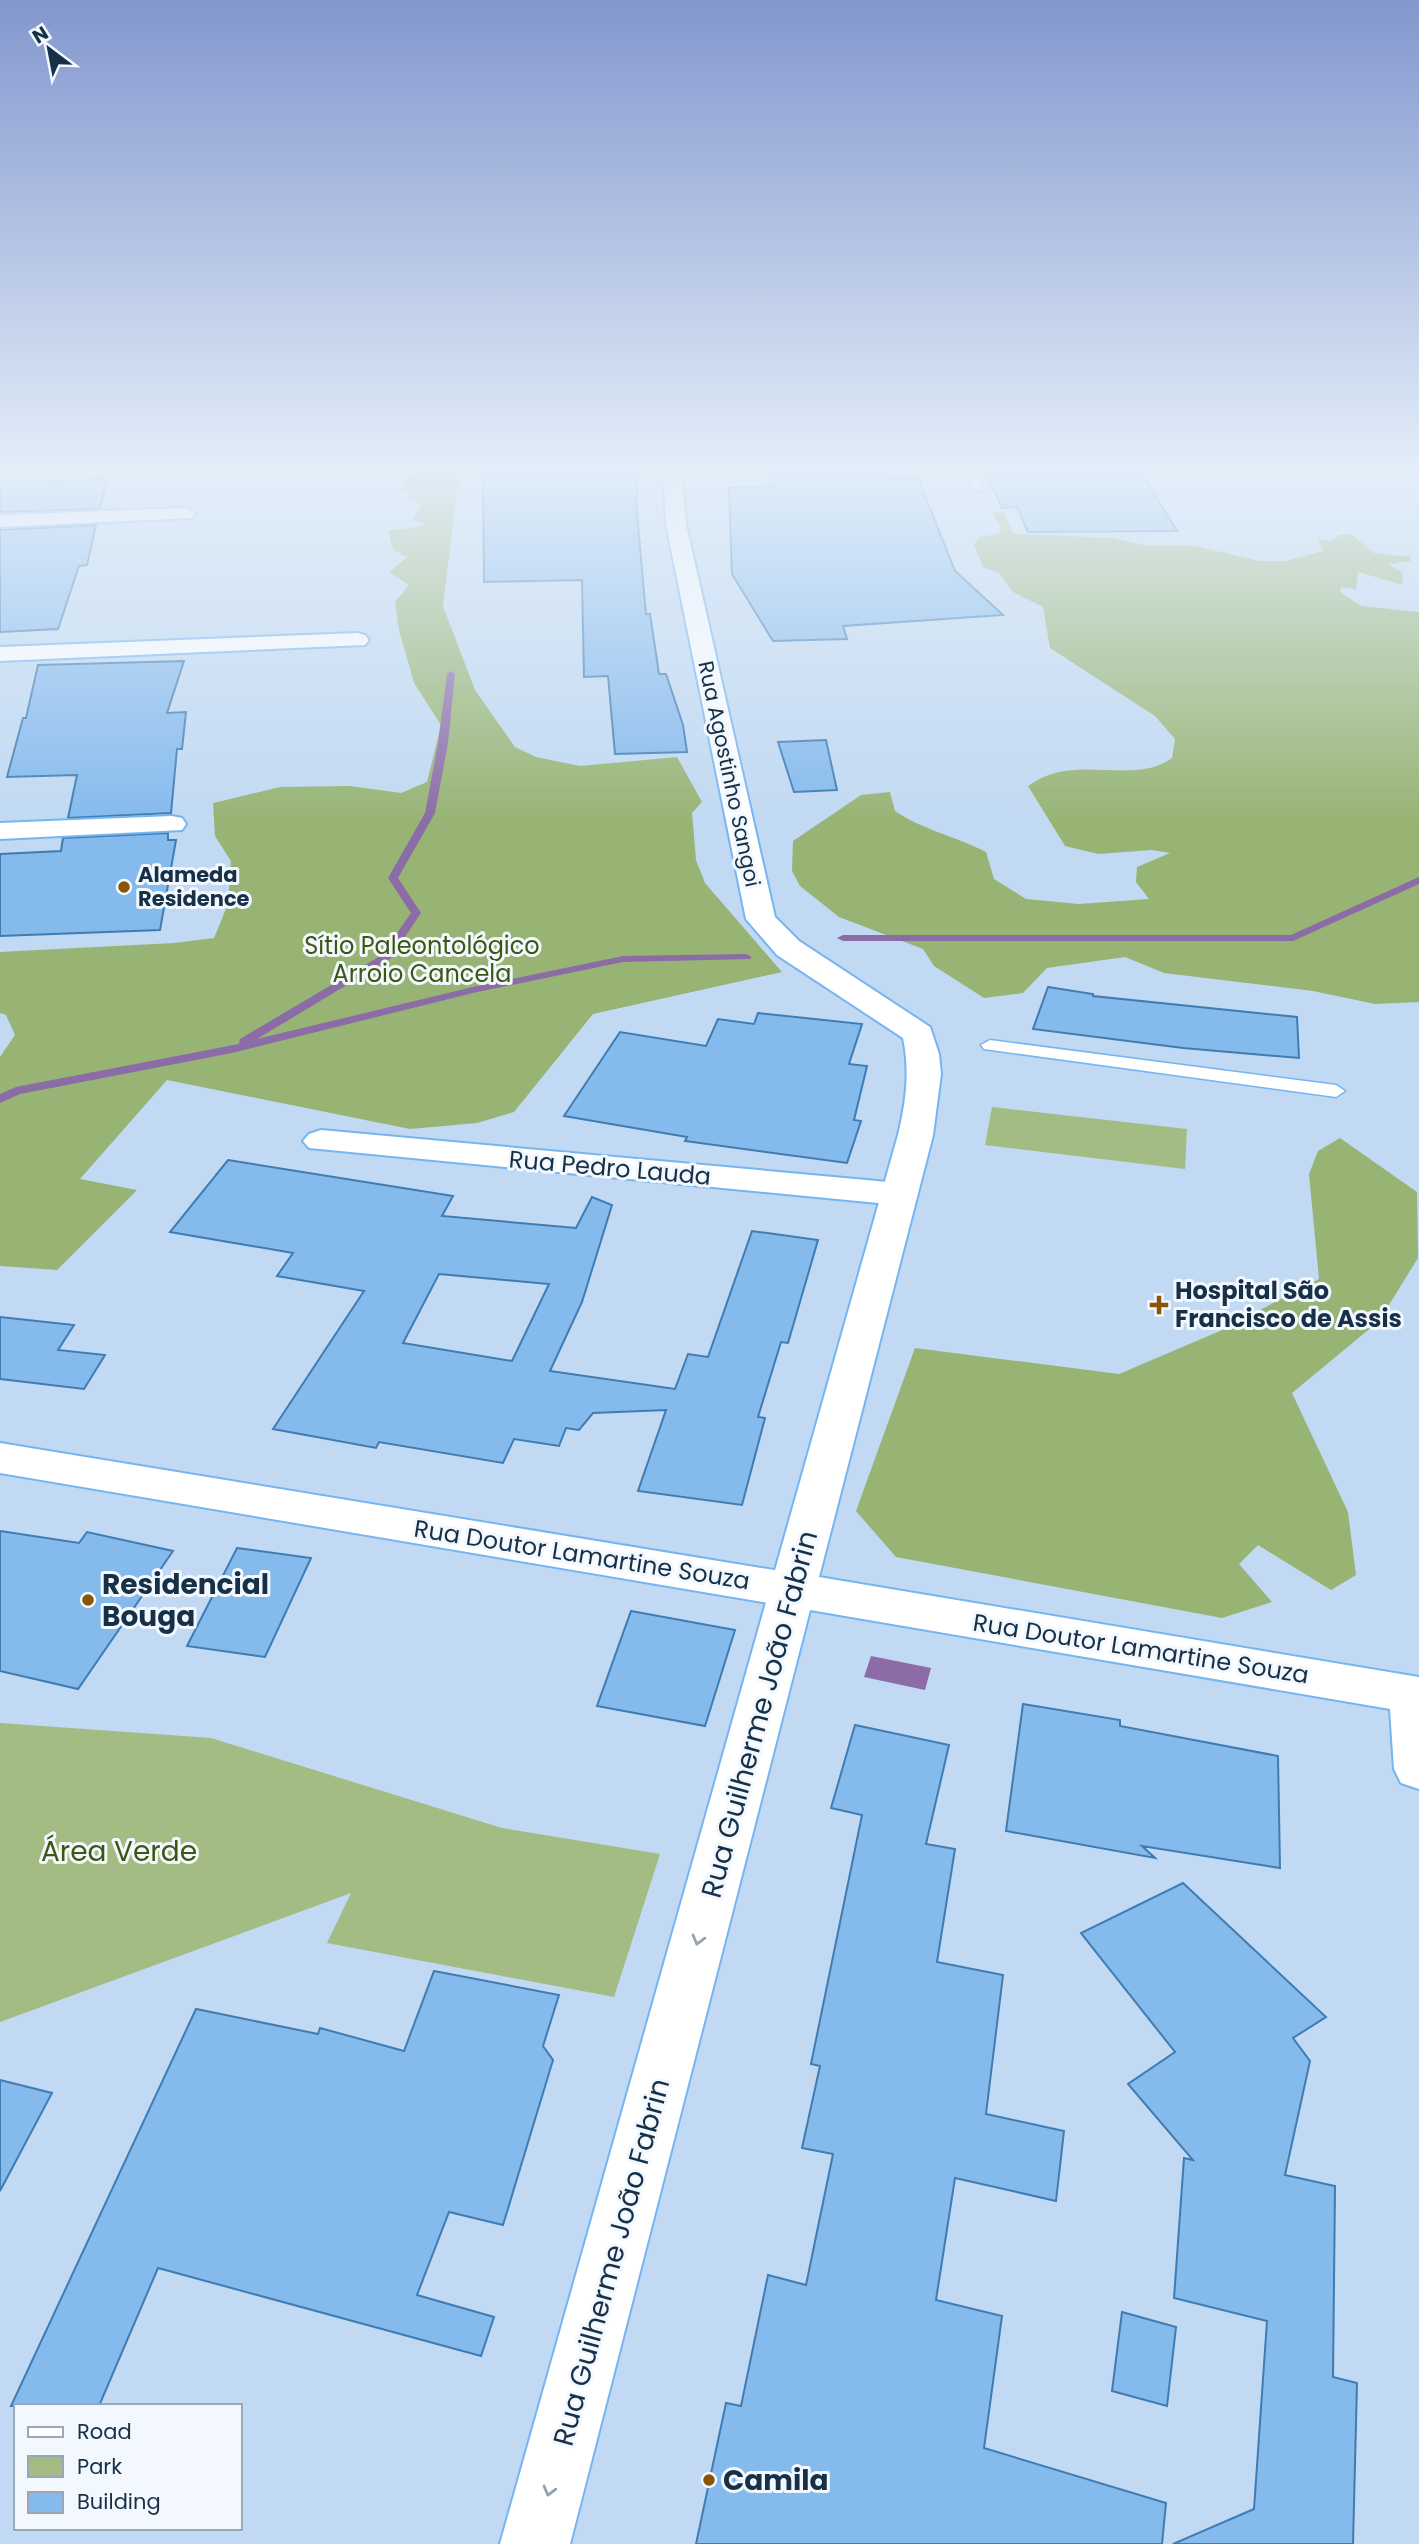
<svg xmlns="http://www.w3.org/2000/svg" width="1419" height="2544" font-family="Poppins,sans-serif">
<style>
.green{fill:#a2bc84}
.forest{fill:#97b474}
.water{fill:#8b6ca6}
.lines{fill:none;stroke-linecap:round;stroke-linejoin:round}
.stream{fill:#8b6ca6;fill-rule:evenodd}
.building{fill:#85baed;stroke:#3e7cb3;stroke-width:2;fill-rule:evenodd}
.service-casing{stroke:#77b5f1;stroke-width:3}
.minor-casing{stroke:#77b5f1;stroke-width:4}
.tertiary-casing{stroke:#77b5f1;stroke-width:4}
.service{fill:#fff;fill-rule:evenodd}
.minor{fill:#fff;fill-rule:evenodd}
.tertiary{fill:#fff;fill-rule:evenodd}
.oneway{stroke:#96a2ad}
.poi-dot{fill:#8a5504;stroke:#f2f8fe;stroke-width:2.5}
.labels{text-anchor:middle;stroke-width:6;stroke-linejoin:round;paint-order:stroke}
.far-street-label{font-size:21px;fill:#163048;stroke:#f2f8fe}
.far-poi-label{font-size:21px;font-weight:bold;fill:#163048;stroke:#f2f8fe;text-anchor:start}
.park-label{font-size:24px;fill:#3d5712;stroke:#f2f8fe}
.street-label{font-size:24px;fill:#163048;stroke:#f2f8fe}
.poi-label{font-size:24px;font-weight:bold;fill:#163048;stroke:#f2f8fe;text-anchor:start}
.near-poi-label{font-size:28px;font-weight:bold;fill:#163048;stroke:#f2f8fe;text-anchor:start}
.near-street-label{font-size:28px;fill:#163048;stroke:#f2f8fe}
.near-park-label{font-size:28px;fill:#3d5712;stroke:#f2f8fe}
</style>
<rect width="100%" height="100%" fill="#c1d9f2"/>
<!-- green -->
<path class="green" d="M 992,1107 L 1187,1129 L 1185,1169 L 985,1145 Z
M 0,1723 L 211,1738 L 502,1828 L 660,1854 L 614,1997 L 327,1943 L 351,1893 L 0,2022 Z"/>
<!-- forest -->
<path class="forest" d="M 235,466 L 307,466 L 303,475 L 235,477 L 228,472 Z
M 420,466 L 460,466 L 443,606 L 475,690 L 515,747 L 536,757 L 580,766 L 677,757 L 702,802 L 692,813 L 696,860 L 705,883 L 782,972 L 593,1014 L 514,1112 L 477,1123 L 410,1129 L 167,1080 L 80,1179 L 137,1190 L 57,1270 L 0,1266 L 0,1057 L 15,1035 L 6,1015 L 0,1013 L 0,952 L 174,943 L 214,938 L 228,904 L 231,861 L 215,836 L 213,803 L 280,787 L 350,786 L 401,793 L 427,782 L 441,725 L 414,683 L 399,630 L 395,602 L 409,585 L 389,572 L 407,557 L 393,550 L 388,531 L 423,526 L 423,523 L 413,520 L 422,505 L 404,497 L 413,495 L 402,489 L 402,479 L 422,474 Z
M 992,512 L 1003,512 L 1013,534 L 1112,538 L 1144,545 L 1195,546 L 1260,561 L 1285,561 L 1323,551 L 1318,540 L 1332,541 L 1340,535 L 1351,534 L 1374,553 L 1411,557 L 1411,561 L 1388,564 L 1402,572 L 1403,585 L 1358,572 L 1356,589 L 1341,587 L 1340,592 L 1361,606 L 1419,612 L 1419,1002 L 1375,1004 L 1313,991 L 1164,973 L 1125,957 L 1047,968 L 1023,993 L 984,998 L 934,966 L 923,949 L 839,917 L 800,886 L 792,871 L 793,841 L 861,795 L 890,792 L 895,811 C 923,830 955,836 986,852 L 994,879 L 1026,899 L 1079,904 L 1149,899 L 1136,882 L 1137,867 L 1170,853 L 1152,850 L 1098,854 L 1065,846 L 1028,786 C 1074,751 1132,787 1172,758 L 1175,739 L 1155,716 L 1050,648 L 1043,607 L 1013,592 L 1000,574 L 983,567 L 974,545 L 979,537 L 997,534 L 1001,529 Z
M 1340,1138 L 1417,1192 L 1418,1258 L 1379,1321 L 1292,1393 L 1348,1512 L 1356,1575 L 1331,1590 L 1258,1545 L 1239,1564 L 1272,1602 L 1222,1618 L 896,1557 L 856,1511 L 915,1348 L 1119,1374 L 1220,1331 L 1319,1279 L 1309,1174 L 1318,1151 Z"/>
<!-- water -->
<path class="water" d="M 871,1656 L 931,1668 L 925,1690 L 864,1677 Z"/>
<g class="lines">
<!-- stream -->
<path class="stream" d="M 451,671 L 455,674 L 448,743 L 435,813 L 398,878 L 421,913 L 390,959 L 257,1039 L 477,986 L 623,956 L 746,954 L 752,957 L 750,959 L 623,962 L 477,992 L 232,1053 L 20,1094 L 0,1103 L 0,1094 L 16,1087 L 239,1044 L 240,1039 L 382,955 L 411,913 L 388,878 L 425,813 L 438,743 L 447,674 Z
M 1419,877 L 1419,884 L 1293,941 L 843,941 L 837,938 L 843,935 L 1291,935 Z"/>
</g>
<!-- building -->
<path class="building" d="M 596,466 L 639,466 L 636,503 L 646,614 L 650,614 L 659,674 L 666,674 L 683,725 L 687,752 L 615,754 L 608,676 L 584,677 L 582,580 L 484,582 L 483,471 L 594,469 Z
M 769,466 L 886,466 L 891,479 L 918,478 L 955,571 L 1003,615 L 843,626 L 847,639 L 773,641 L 732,574 L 729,488 L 774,486 Z
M 983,466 L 1137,466 L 1177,531 L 1028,532 L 1017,507 L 1002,508 Z
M 107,479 L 100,509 L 0,512 L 0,483 Z
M 96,525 L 87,565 L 79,566 L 58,629 L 0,632 L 0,530 Z
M 184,661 L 167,713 L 186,712 L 182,749 L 177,749 L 171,813 L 68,818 L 77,775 L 7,777 L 23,718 L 26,718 L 38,665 Z
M 826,740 L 837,790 L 794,792 L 778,742 Z
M 168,833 L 168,840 L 176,840 L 160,930 L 0,936 L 0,854 L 61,851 L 63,838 Z
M 1048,987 L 1093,994 L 1093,996 L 1297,1017 L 1299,1058 L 1183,1048 L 1033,1029 Z
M 758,1013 L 862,1024 L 849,1064 L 867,1066 L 854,1120 L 861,1121 L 847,1163 L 685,1141 L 687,1137 L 564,1116 L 620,1032 L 706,1046 L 718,1019 L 754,1024 Z
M 228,1160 L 453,1196 L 442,1216 L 576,1228 L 592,1197 L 612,1205 L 582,1302 L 550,1371 L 675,1389 L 688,1354 L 708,1357 L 752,1231 L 818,1240 L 788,1343 L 781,1342 L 758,1417 L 765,1418 L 742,1505 L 638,1491 L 666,1410 L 593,1413 L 579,1430 L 566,1428 L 559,1446 L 514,1439 L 503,1463 L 379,1442 L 376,1448 L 273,1429 L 364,1291 L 277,1276 L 293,1253 L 170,1232 ZM 439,1274 L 549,1284 L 512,1361 L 403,1343 Z
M 0,1317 L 74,1325 L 58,1350 L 105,1355 L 84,1389 L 0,1379 Z
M 0,1531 L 79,1543 L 87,1532 L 173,1551 L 78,1689 L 0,1671 Z
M 237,1548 L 311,1558 L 265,1657 L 187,1646 Z
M 631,1611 L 735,1630 L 705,1726 L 597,1706 Z
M 1023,1704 L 1120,1720 L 1120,1726 L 1278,1756 L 1280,1868 L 1142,1846 L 1155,1858 L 1006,1831 Z
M 855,1725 L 949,1745 L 926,1844 L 955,1849 L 937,1962 L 1003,1975 L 986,2114 L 1064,2131 L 1056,2201 L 955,2178 L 936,2300 L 1002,2316 L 984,2448 L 1166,2503 L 1162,2544 L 696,2544 L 726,2403 L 741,2406 L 768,2275 L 806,2285 L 833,2154 L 802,2148 L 820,2066 L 811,2064 L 862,1815 L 831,1808 Z
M 1183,1883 L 1326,2017 L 1293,2038 L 1310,2061 L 1285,2175 L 1335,2186 L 1333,2377 L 1357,2383 L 1353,2544 L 1173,2544 L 1254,2509 L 1267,2321 L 1174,2298 L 1184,2158 L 1193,2160 L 1128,2084 L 1175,2052 L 1081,1933 Z
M 434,1971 L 559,1995 L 543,2046 L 553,2060 L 503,2225 L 449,2212 L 417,2295 L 494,2317 L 481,2356 L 158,2268 L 99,2406 L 11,2406 L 196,2009 L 318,2034 L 320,2028 L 404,2051 Z
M 0,2080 L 52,2093 L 0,2191 Z
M 1122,2312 L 1176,2327 L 1167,2406 L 1112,2391 Z"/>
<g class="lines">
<!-- service casing -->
<g class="service-casing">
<path id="service" d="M 965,466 L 975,466 L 983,491 L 975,491 Z
M 990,1040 L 1336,1085 L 1345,1091 L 1336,1097 L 984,1049 L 981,1045 Z"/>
</g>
<!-- minor casing -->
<g class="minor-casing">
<path id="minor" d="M 185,508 L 195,514 L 192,518 L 0,527 L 0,515 Z
M 357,633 L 365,635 L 369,640 L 365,645 L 0,661 L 0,647 Z
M 172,816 L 182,818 L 186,824 L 182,830 L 0,839 L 0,823 Z
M 321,1130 L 899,1183 L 912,1186 L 917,1194 L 912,1202 L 899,1205 L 309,1148 L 303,1141 L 309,1134 Z
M 0,1443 L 792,1573 L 808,1578 L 815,1590 L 808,1602 L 792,1607 L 0,1473 Z"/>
</g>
<!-- tertiary casing -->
<g class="tertiary-casing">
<path id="tertiary" d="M 663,466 L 681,466 L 686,524 L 775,917 L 799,941 L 930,1027 L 939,1054 L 941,1074 L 933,1135 L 819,1577 L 1419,1677 L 1419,1789 L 1401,1783 L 1394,1769 L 1390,1709 L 810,1610 L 570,2544 L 500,2544 L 898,1135 C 906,1102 910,1071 903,1038 L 777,955 L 746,919 L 666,524 Z"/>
</g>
<!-- service -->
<use href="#service" class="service"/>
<!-- minor -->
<use href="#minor" class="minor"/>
<!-- tertiary -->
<use href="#tertiary" class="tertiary"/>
</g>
<!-- one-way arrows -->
<defs><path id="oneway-chevron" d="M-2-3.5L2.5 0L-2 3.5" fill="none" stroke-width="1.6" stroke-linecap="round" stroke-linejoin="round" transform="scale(1.75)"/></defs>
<g class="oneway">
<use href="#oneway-chevron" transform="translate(698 1940) rotate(105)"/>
<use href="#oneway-chevron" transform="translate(549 2491) rotate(105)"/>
</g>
<!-- sky -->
<linearGradient id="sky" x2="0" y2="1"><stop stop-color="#8397ce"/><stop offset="0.57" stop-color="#e3eef9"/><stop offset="1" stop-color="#e3eef9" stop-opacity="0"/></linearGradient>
<rect width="1419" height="822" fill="url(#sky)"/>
<!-- markers -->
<g class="poi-dot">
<circle cx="124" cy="887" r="7"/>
<path d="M1155.5 1294.5h7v7h7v7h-7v7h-7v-7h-7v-7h7z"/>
<circle cx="88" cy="1600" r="7"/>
<circle cx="709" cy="2480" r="7"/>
</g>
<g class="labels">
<!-- far-street labels -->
<g class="far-street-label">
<text transform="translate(729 774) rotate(78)" y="7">Rua Agostinho Sangoi</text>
</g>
<!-- far-poi labels -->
<g class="far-poi-label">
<text x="138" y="882">Alameda<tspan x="138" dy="24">Residence</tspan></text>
</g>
<!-- park labels -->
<g class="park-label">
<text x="422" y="954">Sítio Paleontológico<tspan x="422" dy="28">Arroio Cancela</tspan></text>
</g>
<!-- street labels -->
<g class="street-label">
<text transform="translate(610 1168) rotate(5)" y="8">Rua Pedro Lauda</text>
<text transform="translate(582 1555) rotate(9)" y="8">Rua Doutor Lamartine Souza</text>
<text transform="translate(1141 1649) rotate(9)" y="8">Rua Doutor Lamartine Souza</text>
</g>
<!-- poi labels -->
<g class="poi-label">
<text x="1175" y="1299">Hospital São<tspan x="1175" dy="28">Francisco de Assis</tspan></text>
</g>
<!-- near-poi labels -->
<g class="near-poi-label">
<text x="102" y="1594">Residencial<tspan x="102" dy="32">Bouga</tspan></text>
<text x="723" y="2490">Camila</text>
</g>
<!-- near-street labels -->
<g class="near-street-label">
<text transform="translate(759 1714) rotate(-75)" y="10">Rua Guilherme João Fabrin</text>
<text transform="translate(611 2262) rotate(-75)" y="10">Rua Guilherme João Fabrin</text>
</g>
<!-- near-park labels -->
<g class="near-park-label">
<text x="119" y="1861">Área Verde</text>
</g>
</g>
<!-- legend -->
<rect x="14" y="2404" width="228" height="126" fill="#f2f8fe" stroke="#9aa8b5" stroke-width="2"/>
<rect x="28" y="2427" width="35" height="10" fill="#ffffff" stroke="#9aa8b5" stroke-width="2"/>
<text x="77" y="2439" font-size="21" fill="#163048">Road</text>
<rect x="28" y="2456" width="35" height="21" fill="#a2bc84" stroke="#9aa8b5" stroke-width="2"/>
<text x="77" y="2474" font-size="21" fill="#163048">Park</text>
<rect x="28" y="2492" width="35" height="21" fill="#85baed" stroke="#9aa8b5" stroke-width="2"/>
<text x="77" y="2509" font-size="21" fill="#163048">Building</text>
<!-- north arrow -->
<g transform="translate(49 49) rotate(328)" stroke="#f2f8fe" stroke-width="5" paint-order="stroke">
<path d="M0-5L12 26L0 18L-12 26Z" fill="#163048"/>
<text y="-10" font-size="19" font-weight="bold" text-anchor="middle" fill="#163048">N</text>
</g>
</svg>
